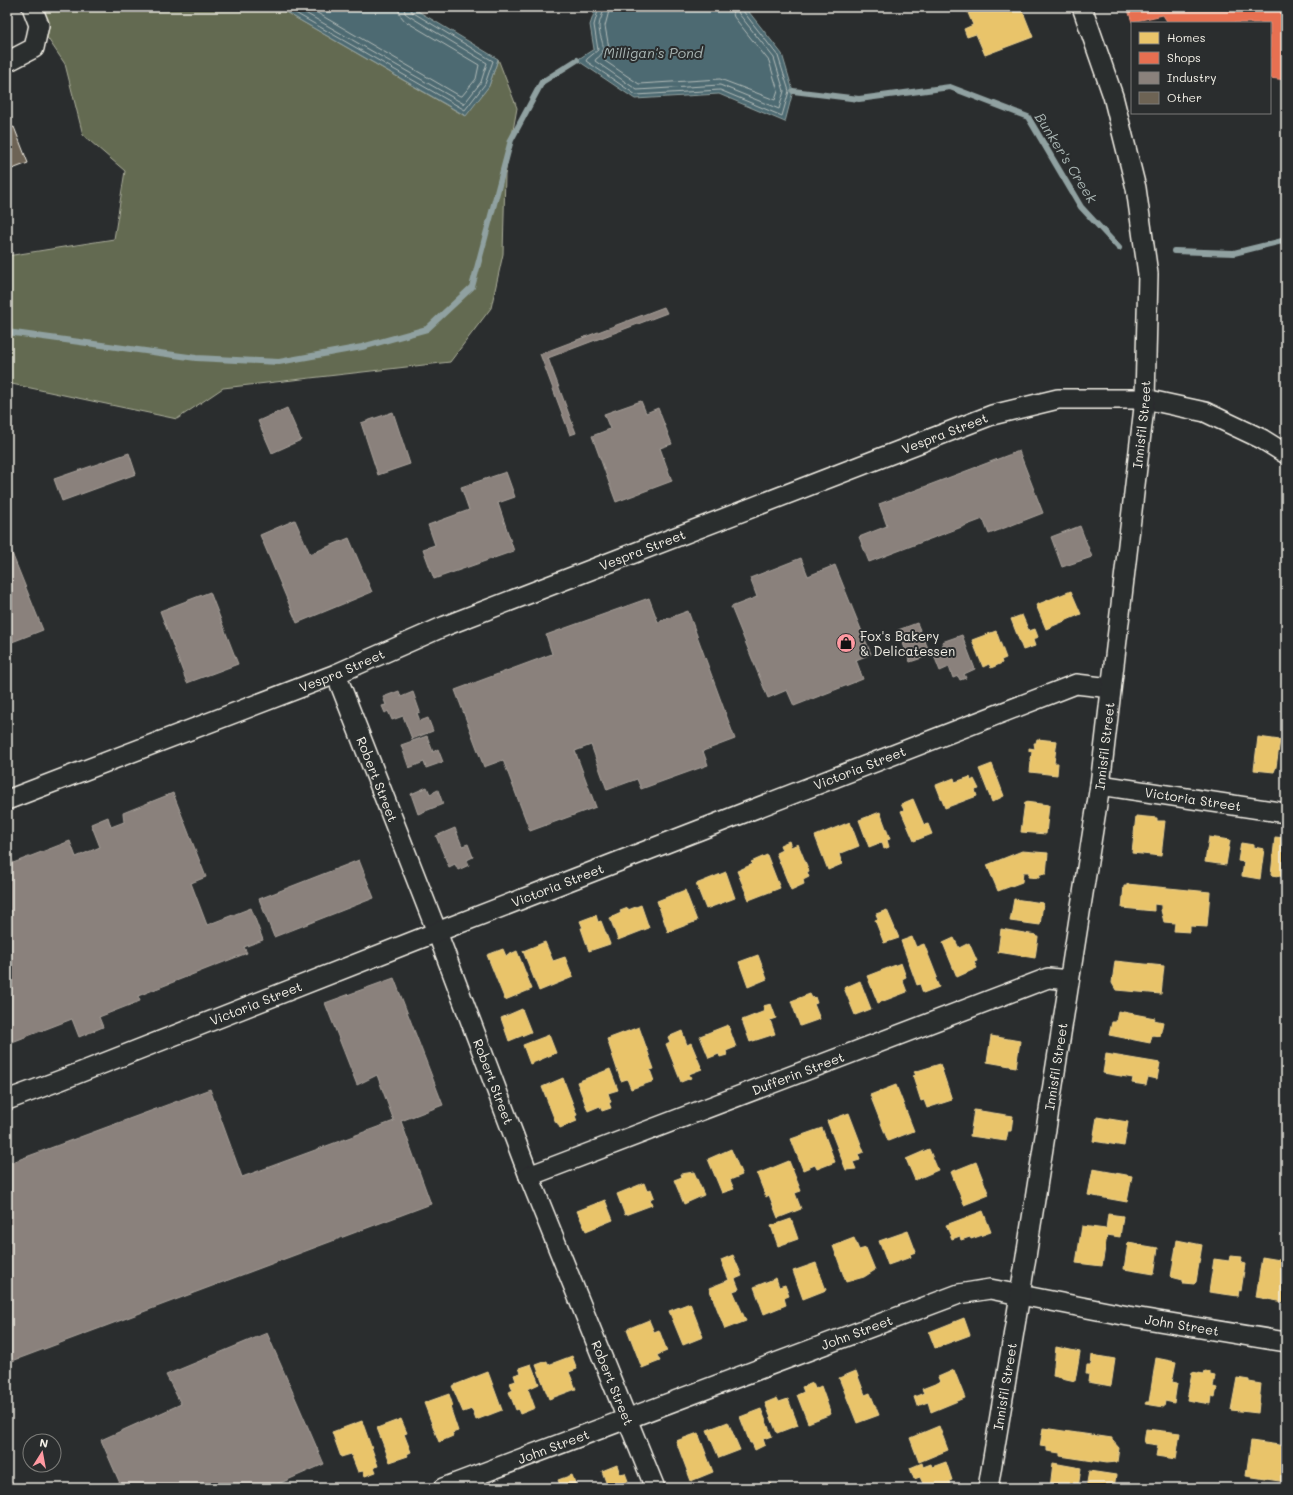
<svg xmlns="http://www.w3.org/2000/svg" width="1293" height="1495" font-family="Mali,sans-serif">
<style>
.green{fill:#636b51;stroke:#acae9c}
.water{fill:#4e6b72;stroke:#90a1a1}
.homes{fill:#e9c46a;stroke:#ecd290}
.shops{fill:#e76f51;stroke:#eb967e}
.industry{fill:#8a817c;stroke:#aaa39c}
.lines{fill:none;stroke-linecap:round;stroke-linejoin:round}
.shore{stroke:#b2bbb9;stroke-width:1}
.stream{stroke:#90a1a1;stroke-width:6}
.building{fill:#6d6354;stroke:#f4f1e8}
.street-casing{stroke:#f4f1e8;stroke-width:22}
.street{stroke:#2a2d2e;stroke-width:19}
.labels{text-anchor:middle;stroke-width:4;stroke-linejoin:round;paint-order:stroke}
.street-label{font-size:13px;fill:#f4f1e8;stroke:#2a2d2e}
.poi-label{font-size:13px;fill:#f4f1e8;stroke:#2a2d2e;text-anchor:start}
.water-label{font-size:14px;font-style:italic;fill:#a9b5b3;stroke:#2a2d2e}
</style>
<rect width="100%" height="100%" fill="#2a2d2e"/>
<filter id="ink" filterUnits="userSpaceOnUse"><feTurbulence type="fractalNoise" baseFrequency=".025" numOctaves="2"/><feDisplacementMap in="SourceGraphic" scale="8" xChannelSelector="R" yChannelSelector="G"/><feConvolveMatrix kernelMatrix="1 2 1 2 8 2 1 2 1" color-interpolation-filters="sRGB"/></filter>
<g filter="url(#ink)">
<!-- green -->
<path class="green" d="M 33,7 L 277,7 L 465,116 L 489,86 L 498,59 L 517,108 L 505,175 L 503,254 L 491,308 L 450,362 L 223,388 L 177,419 L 7,383 L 7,256 L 114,239 L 125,171 L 83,135 L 65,64 L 34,18 Z"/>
<!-- water -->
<path class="water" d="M 277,7 L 411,7 L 498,59 L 489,86 L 466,116 Z
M 596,7 L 745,7 L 782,54 L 793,91 L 785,122 L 719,94 L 635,99 L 577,60 L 594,49 L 590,25 Z"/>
<!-- homes -->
<path class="homes" d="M 984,7 L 1021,7 L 1033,37 L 985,55 L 976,34 L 967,37 L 964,29 L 973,25 L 968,13 Z
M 1071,591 L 1081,614 L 1046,629 L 1036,605 Z
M 1022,615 L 1029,631 L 1035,629 L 1038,637 L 1033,640 L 1035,646 L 1023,650 L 1011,619 Z
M 996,631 L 1006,658 L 1001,660 L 1002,663 L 991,668 L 989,664 L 983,667 L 972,640 Z
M 1258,737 L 1280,740 L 1276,767 L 1274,772 L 1254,770 Z
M 1037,739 L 1057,741 L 1054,763 L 1058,763 L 1057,775 L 1030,772 L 1031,762 L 1033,760 L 1031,760 L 1032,752 L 1029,751 L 1029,748 L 1035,749 L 1034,743 L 1036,743 Z
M 992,764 L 1004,796 L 992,802 L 979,769 Z
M 970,777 L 971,781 L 974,779 L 979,789 L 975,790 L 977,796 L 945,808 L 936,785 L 954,778 L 955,782 Z
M 913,799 L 924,825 L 928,824 L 932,834 L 914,841 L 901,811 L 904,810 L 901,804 Z
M 1025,802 L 1049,805 L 1046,834 L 1021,832 Z
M 880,812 L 890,839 L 887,840 L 889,847 L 884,849 L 882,842 L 869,847 L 859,820 Z
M 1136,816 L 1157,818 L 1157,821 L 1165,821 L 1161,856 L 1132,853 Z
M 850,822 L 859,846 L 839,854 L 842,864 L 828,870 L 815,836 Z
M 1209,837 L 1230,840 L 1226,865 L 1205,862 Z
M 1275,837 L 1286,838 L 1286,877 L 1271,875 Z
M 789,841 L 791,847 L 798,844 L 809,871 L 807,872 L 809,877 L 803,880 L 804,884 L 791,890 L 776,853 L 782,850 L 780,845 Z
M 1241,843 L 1254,845 L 1254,847 L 1264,849 L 1260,879 L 1242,876 L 1244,862 L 1238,861 Z
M 1022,851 L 1048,853 L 1046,874 L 1040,874 L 1039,878 L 1028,877 L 1029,872 L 1023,872 L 1022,882 L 998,891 L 987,865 Z
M 767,855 L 780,888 L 749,900 L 737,871 L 753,864 L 751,862 Z
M 726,872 L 735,898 L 706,909 L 696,884 Z
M 1127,884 L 1210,892 L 1207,927 L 1190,926 L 1190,932 L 1174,931 L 1175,923 L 1164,922 L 1161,910 L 1161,905 L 1154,904 L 1154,911 L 1122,908 L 1124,886 L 1127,886 Z
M 685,890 L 697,921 L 668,932 L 657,901 Z
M 1014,899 L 1043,903 L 1040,925 L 1010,921 Z
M 641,905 L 649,928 L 618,940 L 610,918 L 621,913 L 620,911 L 628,908 L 628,910 Z
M 887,910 L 899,938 L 884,943 L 875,920 L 878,919 L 876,914 Z
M 596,915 L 598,922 L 601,921 L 610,944 L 589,951 L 581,928 L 583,928 L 580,921 Z
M 1001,929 L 1036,935 L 1036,937 L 1038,937 L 1035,958 L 998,952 Z
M 912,937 L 916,947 L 924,944 L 937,977 L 935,978 L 939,987 L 923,993 L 920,984 L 917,985 L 901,941 Z
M 954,938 L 959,948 L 969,943 L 977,961 L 974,962 L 977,968 L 957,977 L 943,943 Z
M 545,942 L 553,961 L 565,957 L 573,977 L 539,991 L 523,951 Z
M 503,949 L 506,956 L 517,951 L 532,989 L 505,1000 L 487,955 Z
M 758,955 L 767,979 L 748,987 L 739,962 Z
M 1115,961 L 1164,966 L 1161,994 L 1116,990 L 1112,983 Z
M 901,963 L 906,977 L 902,979 L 907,992 L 878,1003 L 867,976 Z
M 860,981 L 871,1009 L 855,1015 L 844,988 Z
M 810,994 L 812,998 L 815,997 L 817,1003 L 814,1004 L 820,1019 L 800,1026 L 791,1001 Z
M 771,1004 L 776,1018 L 770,1020 L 775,1034 L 750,1042 L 742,1020 L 765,1011 L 763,1006 Z
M 522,1009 L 531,1032 L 509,1041 L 501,1018 Z
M 1118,1011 L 1155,1018 L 1154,1020 L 1163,1022 L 1160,1036 L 1152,1035 L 1150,1043 L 1109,1035 L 1112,1022 L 1116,1022 Z
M 728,1025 L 736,1047 L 726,1051 L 727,1055 L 720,1057 L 719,1054 L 709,1058 L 700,1036 Z
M 639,1027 L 654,1069 L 650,1070 L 654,1081 L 631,1089 L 627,1079 L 621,1081 L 607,1039 Z
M 682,1031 L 687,1045 L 691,1043 L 702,1069 L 689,1074 L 691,1078 L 681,1082 L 666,1044 L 670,1042 L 668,1037 Z
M 549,1035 L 556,1053 L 530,1064 L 523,1045 Z
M 991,1036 L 1020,1041 L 1016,1067 L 987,1062 Z
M 1106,1054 L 1160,1063 L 1157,1079 L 1148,1077 L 1146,1085 L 1132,1083 L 1133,1078 L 1103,1073 Z
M 940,1064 L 952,1100 L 927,1108 L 924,1100 L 921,1101 L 913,1076 L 916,1075 L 914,1072 Z
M 610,1069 L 618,1090 L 608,1093 L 611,1102 L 609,1103 L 611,1108 L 602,1111 L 600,1106 L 588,1111 L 577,1082 Z
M 563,1078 L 577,1115 L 575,1116 L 577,1121 L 560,1128 L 557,1122 L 556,1123 L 542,1087 Z
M 896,1085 L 914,1131 L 888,1141 L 870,1095 Z
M 974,1110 L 1013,1116 L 1011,1131 L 1008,1131 L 1006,1141 L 970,1136 Z
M 849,1113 L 864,1152 L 858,1154 L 860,1160 L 853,1162 L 856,1169 L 846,1170 L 827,1121 Z
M 1097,1117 L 1128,1122 L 1124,1146 L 1093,1141 Z
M 822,1128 L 835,1162 L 817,1169 L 815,1165 L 803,1170 L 791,1139 Z
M 731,1149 L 742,1175 L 730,1180 L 734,1189 L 722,1193 L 708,1159 Z
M 929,1149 L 938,1170 L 915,1180 L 906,1159 Z
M 789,1161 L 801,1191 L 795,1193 L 801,1209 L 778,1218 L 769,1195 L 766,1197 L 757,1174 Z
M 976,1162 L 989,1195 L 964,1205 L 951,1172 Z
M 1093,1169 L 1132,1176 L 1127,1202 L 1088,1195 Z
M 694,1172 L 704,1195 L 684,1204 L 674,1180 L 682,1177 L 681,1174 Z
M 644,1183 L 647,1191 L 651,1189 L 654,1197 L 650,1199 L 652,1205 L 625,1215 L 617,1194 Z
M 605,1200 L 613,1220 L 586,1231 L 577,1211 Z
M 983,1211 L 991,1232 L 971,1239 L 970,1237 L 961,1240 L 960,1236 L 952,1239 L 946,1225 Z
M 1108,1214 L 1123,1216 L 1120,1237 L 1107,1235 L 1102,1266 L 1076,1263 L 1082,1226 L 1106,1229 Z
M 791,1219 L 798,1239 L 778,1246 L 771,1226 Z
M 908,1231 L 916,1252 L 910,1254 L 911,1257 L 888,1265 L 879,1241 Z
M 854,1238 L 859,1250 L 866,1248 L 875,1270 L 864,1277 L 846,1282 L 833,1246 Z
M 1177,1240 L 1202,1245 L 1196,1282 L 1194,1284 L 1183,1283 L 1183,1280 L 1171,1277 Z
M 1128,1243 L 1158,1248 L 1154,1274 L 1124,1269 Z
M 733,1255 L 742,1276 L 735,1279 L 739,1289 L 733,1291 L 746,1321 L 725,1329 L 709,1288 L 729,1280 L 721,1260 Z
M 1230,1256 L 1242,1257 L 1241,1263 L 1245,1264 L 1241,1291 L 1239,1290 L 1238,1296 L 1209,1292 L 1214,1259 L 1229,1261 Z
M 1262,1257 L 1286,1261 L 1286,1292 L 1284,1302 L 1256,1297 Z
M 816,1263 L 826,1290 L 803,1299 L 793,1271 Z
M 776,1278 L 779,1287 L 785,1285 L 789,1296 L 784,1298 L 786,1305 L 764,1314 L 754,1287 Z
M 690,1303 L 703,1337 L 683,1345 L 669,1311 Z
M 964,1318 L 970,1335 L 935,1348 L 929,1332 Z
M 649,1320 L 654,1332 L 659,1330 L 667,1351 L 657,1355 L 660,1361 L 642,1368 L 627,1329 Z
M 1056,1347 L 1080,1352 L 1075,1381 L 1053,1376 Z
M 1092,1355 L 1115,1359 L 1111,1386 L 1088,1382 L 1089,1374 L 1086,1374 L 1087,1365 L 1091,1365 Z
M 572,1356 L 577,1369 L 569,1372 L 576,1389 L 549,1399 L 536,1365 L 547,1361 L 548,1365 Z
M 1156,1358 L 1176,1362 L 1172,1382 L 1177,1383 L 1174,1403 L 1165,1401 L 1164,1407 L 1145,1404 L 1146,1402 L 1149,1402 Z
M 531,1364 L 539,1384 L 528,1389 L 535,1408 L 520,1414 L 518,1409 L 516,1410 L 509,1392 L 513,1390 L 510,1383 L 516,1381 L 514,1375 L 521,1373 L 519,1368 Z
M 954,1370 L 965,1398 L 931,1412 L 928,1402 L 917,1406 L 914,1397 L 924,1393 L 922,1389 L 940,1382 L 938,1377 Z
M 856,1371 L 865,1395 L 870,1393 L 879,1415 L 857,1423 L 839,1378 Z
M 1205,1371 L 1210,1372 L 1210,1375 L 1215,1376 L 1213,1387 L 1217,1388 L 1215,1397 L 1211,1396 L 1210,1404 L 1187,1400 L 1192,1372 L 1204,1374 Z
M 488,1372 L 502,1410 L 476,1420 L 472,1409 L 463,1412 L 452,1386 Z
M 1237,1378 L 1249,1380 L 1249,1382 L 1261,1384 L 1258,1413 L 1231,1410 Z
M 813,1383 L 815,1389 L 821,1386 L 831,1414 L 808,1423 L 797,1395 L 804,1392 L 802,1387 Z
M 449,1394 L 453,1406 L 450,1407 L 458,1431 L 452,1433 L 453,1436 L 439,1442 L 424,1403 Z
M 777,1398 L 779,1402 L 788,1399 L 798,1425 L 777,1433 L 765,1403 Z
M 761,1409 L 772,1436 L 763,1439 L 765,1445 L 755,1450 L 752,1443 L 750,1443 L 740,1417 Z
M 401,1419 L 407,1433 L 404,1434 L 411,1452 L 407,1454 L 408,1456 L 390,1462 L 377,1428 Z
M 362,1421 L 378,1466 L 374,1467 L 376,1472 L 365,1476 L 363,1471 L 358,1472 L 351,1454 L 341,1457 L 332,1432 Z
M 728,1422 L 740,1450 L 719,1458 L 707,1430 Z
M 939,1426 L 948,1450 L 919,1462 L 910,1438 Z
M 1043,1428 L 1112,1438 L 1112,1440 L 1119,1448 L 1117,1462 L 1107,1463 L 1060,1456 L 1060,1453 L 1047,1451 L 1047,1447 L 1040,1446 Z
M 1146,1429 L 1180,1433 L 1176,1459 L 1156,1456 L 1158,1445 L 1144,1443 Z
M 698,1433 L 713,1472 L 691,1481 L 676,1441 Z
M 1251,1441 L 1286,1446 L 1286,1482 L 1246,1476 Z
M 946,1462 L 952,1480 L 949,1481 L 950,1485 L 942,1488 L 925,1488 L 920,1477 L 914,1479 L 910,1468 L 922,1463 L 923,1467 L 931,1464 L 932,1467 Z
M 1053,1463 L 1081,1468 L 1078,1488 L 1050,1488 Z
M 617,1465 L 620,1474 L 625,1473 L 628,1481 L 622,1483 L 624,1488 L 599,1488 L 607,1485 L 602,1471 Z
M 1089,1471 L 1116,1475 L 1114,1488 L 1086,1488 Z
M 572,1475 L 577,1488 L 558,1488 L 561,1487 L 558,1480 Z
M 771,1483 L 774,1488 L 762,1488 L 761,1487 Z"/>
<!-- shops -->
<path class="shops" d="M 1127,7 L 1286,7 L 1286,80 L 1270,78 L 1270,23 L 1168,23 L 1163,15 L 1132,22 Z"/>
<!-- industry -->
<path class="industry" d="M 664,307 L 667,313 L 548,358 L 576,433 L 570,435 L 540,354 Z
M 641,401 L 646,413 L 658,408 L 672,444 L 660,448 L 672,481 L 616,502 L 592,436 L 610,429 L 604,414 Z
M 287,408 L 301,440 L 272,453 L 258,421 Z
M 393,412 L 410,464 L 378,475 L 361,423 Z
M 1019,451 L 1043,513 L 989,534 L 983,519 L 869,562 L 859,537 L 887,526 L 879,504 Z
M 129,453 L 136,474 L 62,501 L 54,479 Z
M 506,472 L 515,497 L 498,503 L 514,551 L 434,579 L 423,549 L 435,545 L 428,525 L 469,510 L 461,487 Z
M 295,520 L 310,554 L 349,538 L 372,592 L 297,623 L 260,535 Z
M 1080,526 L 1092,557 L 1062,567 L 1051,537 Z
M 7,541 L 43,630 L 7,644 Z
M 801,558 L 808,576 L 835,565 L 871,654 L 856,660 L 863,679 L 794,706 L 787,690 L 768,698 L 731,607 L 757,597 L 750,578 Z
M 210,592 L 238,664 L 187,683 L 160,611 Z
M 649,598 L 658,622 L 688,611 L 735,739 L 703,751 L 708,765 L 641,789 L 637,779 L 607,790 L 591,745 L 575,751 L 596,807 L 530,831 L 503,760 L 484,767 L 455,690 L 552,654 L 546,635 Z
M 917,623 L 931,655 L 910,662 L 898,630 Z
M 962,635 L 975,669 L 964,674 L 966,678 L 960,680 L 958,676 L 953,678 L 949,667 L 940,671 L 933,653 L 944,649 L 942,642 Z
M 399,691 L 401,697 L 413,692 L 420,712 L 417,713 L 420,721 L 428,718 L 433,731 L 412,739 L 403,716 L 392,720 L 388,711 L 385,713 L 382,706 L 386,705 L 383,697 Z
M 427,736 L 433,752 L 438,749 L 443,762 L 426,768 L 424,762 L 409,768 L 401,745 Z
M 427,787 L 430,794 L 438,790 L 443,804 L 418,814 L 411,794 Z
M 173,793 L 206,877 L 191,883 L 207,925 L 251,908 L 263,940 L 244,947 L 247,953 L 138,996 L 140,1001 L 99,1017 L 103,1027 L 79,1037 L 72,1019 L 7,1044 L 7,853 L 9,853 L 13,863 L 70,841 L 76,857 L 100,847 L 91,824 L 108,817 L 111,827 L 124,822 L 123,813 Z
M 455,828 L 462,846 L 468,844 L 473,857 L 467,860 L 469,865 L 458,870 L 455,864 L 449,867 L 436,836 Z
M 359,860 L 374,898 L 274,937 L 259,899 Z
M 394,978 L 443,1105 L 401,1121 L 431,1204 L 7,1363 L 7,1164 L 210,1089 L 242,1177 L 394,1121 L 377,1075 L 357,1085 L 325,1003 Z
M 267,1333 L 324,1464 L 269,1488 L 122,1488 L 101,1440 L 181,1404 L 166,1375 Z"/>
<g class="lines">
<!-- shore -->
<path class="shore" d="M 285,7 L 465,110 L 485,84 L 493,61 L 412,12 L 409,7
M 295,7 L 464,104 L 481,82 L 487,63 L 409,16 L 405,13 L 404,7
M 307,7 L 460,96 L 462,96 L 476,79 L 479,65 L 405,21 L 400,15 L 398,7
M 599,7 L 594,25 L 598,50 L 587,59 L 586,61 L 636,95 L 720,90 L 782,116 L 789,91 L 778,56 L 743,11 L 742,7
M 604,7 C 604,14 599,20 599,26 C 599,40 610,50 596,59 L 595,61 L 637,90 L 720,85 L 779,109 L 784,91 L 774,58 L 739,14 L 737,7
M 610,7 L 605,26 L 609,48 L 605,61 L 639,84 L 720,79 L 775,100 L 778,91 L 769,61 L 734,17 L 731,7"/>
<!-- stream -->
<path class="stream" d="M 793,91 L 859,99 L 950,87 L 1028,117 L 1081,207 L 1119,248
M 1174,251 L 1234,253 L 1286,240
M 7,332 L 196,358 L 279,362 L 362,347 L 427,329 L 472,287 L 511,140 L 542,82 L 577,60"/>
</g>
<!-- building -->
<path class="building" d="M 14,127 L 28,163 L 7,171 L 7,129 Z"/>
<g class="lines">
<!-- street casing -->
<g class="street-casing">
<g id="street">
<path d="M 7,62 L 34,48 L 39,25 L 32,7"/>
<path id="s1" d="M 336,674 L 437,932 L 529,1176 L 655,1488"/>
<path id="s2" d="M 1100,785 L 1286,813"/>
<path id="s3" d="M 7,800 L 336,674 L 445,626 L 992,415 L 1058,399 L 1145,399 L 1205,412 L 1262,439 L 1286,454"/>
<path id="s4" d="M 7,1100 L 61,1080 L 437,932 L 1076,684 L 1111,688"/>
<path id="s5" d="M 529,1176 L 1048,978 L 1069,980"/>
<path id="s6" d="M 443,1488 L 959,1294 L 990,1289 L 1128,1316 L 1286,1342"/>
<path id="s7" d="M 988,1488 L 1020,1295 L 1100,785 L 1145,399 L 1148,274 L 1136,188 L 1113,96 L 1082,7"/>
</g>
</g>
<!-- street -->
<use href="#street" class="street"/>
</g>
</g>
<!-- icons -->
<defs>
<g id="shop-disc" transform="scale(1)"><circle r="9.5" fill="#ff9aa2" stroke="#2a2d2e"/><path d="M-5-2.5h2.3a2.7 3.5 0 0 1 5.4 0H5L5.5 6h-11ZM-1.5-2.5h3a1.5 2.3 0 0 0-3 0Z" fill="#111"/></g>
</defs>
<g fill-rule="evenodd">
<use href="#shop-disc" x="846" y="643"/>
</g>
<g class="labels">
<!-- street labels -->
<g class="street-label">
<text dy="5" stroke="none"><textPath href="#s7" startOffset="1075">Innisfil Street</textPath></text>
<text dy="5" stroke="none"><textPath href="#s3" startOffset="1007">Vespra Street</textPath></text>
<text dy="5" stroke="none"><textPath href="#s3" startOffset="683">Vespra Street</textPath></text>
<text dy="5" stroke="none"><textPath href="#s3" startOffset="359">Vespra Street</textPath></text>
<text dy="5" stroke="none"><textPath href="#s7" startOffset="751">Innisfil Street</textPath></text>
<text dy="5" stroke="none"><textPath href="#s4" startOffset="915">Victoria Street</textPath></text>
<text dy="5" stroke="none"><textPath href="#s1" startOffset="113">Robert Street</textPath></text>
<text dy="5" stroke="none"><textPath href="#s2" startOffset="94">Victoria Street</textPath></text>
<text dy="5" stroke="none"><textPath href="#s4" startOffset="591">Victoria Street</textPath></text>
<text dy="5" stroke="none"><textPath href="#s4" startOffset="267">Victoria Street</textPath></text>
<text dy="5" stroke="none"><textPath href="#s7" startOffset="427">Innisfil Street</textPath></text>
<text dy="5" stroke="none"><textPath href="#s5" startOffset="288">Dufferin Street</textPath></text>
<text dy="5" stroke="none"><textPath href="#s1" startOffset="437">Robert Street</textPath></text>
<text dy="5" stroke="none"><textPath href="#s6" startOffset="778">John Street</textPath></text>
<text dy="5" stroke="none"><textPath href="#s6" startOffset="442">John Street</textPath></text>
<text dy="5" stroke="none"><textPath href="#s1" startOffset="761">Robert Street</textPath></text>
<text dy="5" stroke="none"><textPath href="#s7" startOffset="103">Innisfil Street</textPath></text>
<text dy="5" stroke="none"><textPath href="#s6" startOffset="118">John Street</textPath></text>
</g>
<!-- poi labels -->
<g class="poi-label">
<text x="860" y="641">Fox's Bakery<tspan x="860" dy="15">&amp; Delicatessen</tspan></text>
</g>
<!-- water labels -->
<g class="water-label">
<text x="653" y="58">Milligan's Pond</text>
<text transform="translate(1066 158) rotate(58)" y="5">Bunker's Creek</text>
</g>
</g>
<!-- margin -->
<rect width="1293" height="1495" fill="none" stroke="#2a2d2e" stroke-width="24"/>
<rect x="12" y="12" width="1269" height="1471" fill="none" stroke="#f4f1e8" stroke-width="1.5" filter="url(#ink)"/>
<!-- legend -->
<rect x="1131" y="22" width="140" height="92" fill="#2a2d2e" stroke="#7b7b78"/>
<rect x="1139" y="32" width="20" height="12" fill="#e9c46a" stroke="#7b7b78"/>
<text x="1167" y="42" font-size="12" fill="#f4f1e8">Homes</text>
<rect x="1139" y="52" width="20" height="12" fill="#e76f51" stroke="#7b7b78"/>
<text x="1167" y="62" font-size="12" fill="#f4f1e8">Shops</text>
<rect x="1139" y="72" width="20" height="12" fill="#8a817c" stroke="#7b7b78"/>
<text x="1167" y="82" font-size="12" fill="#f4f1e8">Industry</text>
<rect x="1139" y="92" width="20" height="12" fill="#6d6354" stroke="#7b7b78"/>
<text x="1167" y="102" font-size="12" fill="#f4f1e8">Other</text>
<!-- north arrow -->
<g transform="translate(42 1453) rotate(11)"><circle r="19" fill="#2a2d2e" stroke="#7b7b78"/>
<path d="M0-3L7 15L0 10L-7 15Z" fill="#ff9aa2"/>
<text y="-6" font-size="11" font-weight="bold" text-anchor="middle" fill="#f4f1e8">N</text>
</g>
</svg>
